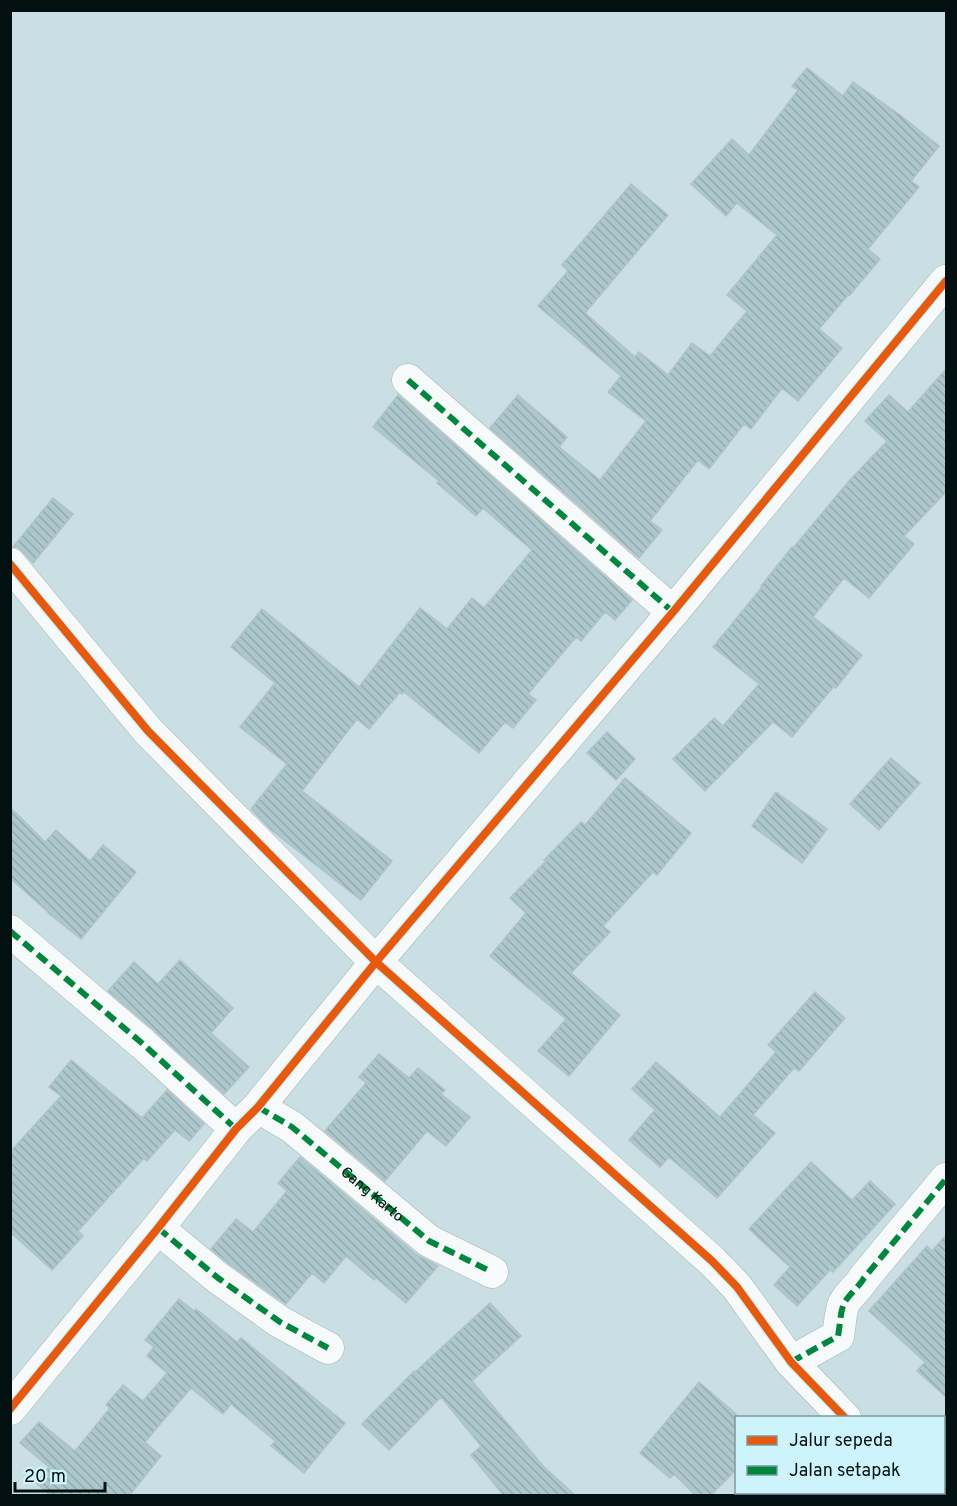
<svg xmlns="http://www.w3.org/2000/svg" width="957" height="1506" font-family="Overpass,sans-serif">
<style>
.building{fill:url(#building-back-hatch);stroke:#b1c2c6;stroke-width:1.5}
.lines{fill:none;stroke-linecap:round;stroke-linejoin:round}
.street-casing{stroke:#a4b4b7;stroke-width:33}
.street{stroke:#f7fafb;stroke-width:32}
.quiet{stroke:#00873e;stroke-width:6;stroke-dasharray:12 6;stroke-linecap:butt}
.cycleway-casing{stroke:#cdf4fb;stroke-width:11}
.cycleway{stroke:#e8590c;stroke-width:8}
.labels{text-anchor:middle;stroke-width:6;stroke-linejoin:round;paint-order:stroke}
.street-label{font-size:15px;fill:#031012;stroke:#cdf4fb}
</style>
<defs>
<pattern id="building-back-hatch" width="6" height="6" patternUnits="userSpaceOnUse" patternTransform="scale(1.5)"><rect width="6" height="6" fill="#adc8cd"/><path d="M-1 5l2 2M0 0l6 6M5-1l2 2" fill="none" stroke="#93abaf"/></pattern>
</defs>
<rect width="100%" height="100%" fill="#cadfe4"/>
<!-- building -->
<path class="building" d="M 807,68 L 843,96 L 853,82 L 900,115 L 939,146 L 911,181 L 919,187 L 868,249 L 880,259 L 850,295 L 849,294 L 819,329 L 842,348 L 798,401 L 782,388 L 751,429 L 744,424 L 709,469 L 698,460 L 650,521 L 662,530 L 639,558 L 490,428 L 518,395 L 567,437 L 559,447 L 600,480 L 646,421 L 608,392 L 621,376 L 538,306 L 568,271 L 562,265 L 631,184 L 668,215 L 585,313 L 635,357 L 639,352 L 668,375 L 692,343 L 710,356 L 747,311 L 727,295 L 777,235 L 737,203 L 726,216 L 691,184 L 732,139 L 749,155 L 798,90 L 792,86 Z
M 946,369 L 946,492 L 904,536 L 914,544 L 869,598 L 844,578 L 813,617 L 862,655 L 836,688 L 834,686 L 792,737 L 773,722 L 705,791 L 673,759 L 714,718 L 723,726 L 759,684 L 713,647 L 762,587 L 761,586 L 792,547 L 793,548 L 849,481 L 887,441 L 865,421 L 889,395 L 908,412 Z
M 398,395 L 632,600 L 615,620 L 605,612 L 581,641 L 576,637 L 528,694 L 536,700 L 513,728 L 505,722 L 479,753 L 404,692 L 402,694 L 400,692 L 369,729 L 357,719 L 302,791 L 392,861 L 361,900 L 271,830 L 251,809 L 287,764 L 240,727 L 275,683 L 231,647 L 262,609 L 359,687 L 420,608 L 447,629 L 472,598 L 484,608 L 532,550 L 483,508 L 476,516 L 437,483 L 439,481 L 373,427 Z
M 53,498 L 73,514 L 33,563 L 23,552 L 17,547 L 13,547 Z
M 607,732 L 635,759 L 616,780 L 587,753 Z
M 891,758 L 920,783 L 879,830 L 850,804 Z
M 625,778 L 691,833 L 657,875 L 653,872 L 603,926 L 610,932 L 571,973 L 620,1015 L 569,1076 L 538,1051 L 566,1019 L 490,956 L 526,913 L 510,898 L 546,861 L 544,860 L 581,822 L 585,825 Z
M 776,792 L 827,829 L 802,863 L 752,826 Z
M 10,807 L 45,842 L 56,830 L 90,861 L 103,845 L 136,872 L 81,939 L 48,913 L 48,912 L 10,878 Z
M 180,960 L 233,1008 L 211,1033 L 249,1067 L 224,1094 L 155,1031 L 108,991 L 134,962 L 158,984 Z
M 815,992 L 845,1018 L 799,1071 L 794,1068 L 753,1115 L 775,1133 L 717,1198 L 669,1157 L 660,1167 L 629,1140 L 655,1110 L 632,1089 L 656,1062 L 720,1117 L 776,1052 L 768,1045 Z
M 379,1054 L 409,1078 L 418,1068 L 445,1090 L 441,1094 L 470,1117 L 446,1146 L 427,1131 L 385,1181 L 325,1131 L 366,1083 L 359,1077 Z
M 71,1060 L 142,1118 L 167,1090 L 204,1124 L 189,1141 L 175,1130 L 147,1161 L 144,1158 L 78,1231 L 83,1236 L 52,1270 L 10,1232 L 10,1152 L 61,1096 L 49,1087 Z
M 300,1157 L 417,1255 L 438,1266 L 406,1303 L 376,1278 L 374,1280 L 346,1256 L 324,1283 L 312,1273 L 286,1304 L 229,1264 L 211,1249 L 236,1219 L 253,1232 L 287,1191 L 278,1183 Z
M 811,1162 L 852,1200 L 870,1181 L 895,1204 L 833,1272 L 830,1270 L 797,1306 L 774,1285 L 790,1267 L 749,1229 Z
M 946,1235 L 946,1397 L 917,1371 L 925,1362 L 869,1311 L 927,1246 L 932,1251 Z
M 179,1299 L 194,1311 L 196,1309 L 237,1342 L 241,1338 L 345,1423 L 304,1473 L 271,1446 L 275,1441 L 231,1404 L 223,1414 L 191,1388 L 145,1442 L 161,1456 L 129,1496 L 51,1496 L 36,1483 L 49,1467 L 20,1443 L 39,1422 L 75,1451 L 110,1408 L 106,1405 L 123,1385 L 143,1401 L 167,1373 L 147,1356 L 154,1347 L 145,1340 Z
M 490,1303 L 521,1336 L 472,1381 L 544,1467 L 576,1496 L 504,1496 L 471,1455 L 481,1446 L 441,1397 L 389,1450 L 362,1424 L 414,1371 L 415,1372 Z
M 699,1382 L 736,1414 L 736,1470 L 710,1496 L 696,1496 L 674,1474 L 670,1478 L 640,1453 Z"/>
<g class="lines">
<!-- street casing -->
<g class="street-casing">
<g id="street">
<path d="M 408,380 L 673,612"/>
<path d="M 10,564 L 148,731 L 376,962 L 712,1261 L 737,1287 L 791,1362 L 845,1418"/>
<path d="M 10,931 L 143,1044 L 236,1129"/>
<path id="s1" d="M 258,1107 L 292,1127 L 429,1241 L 492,1272"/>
<path d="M 158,1228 L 218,1278 L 280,1322 L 328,1348"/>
<path d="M 791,1362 L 838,1336 C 840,1326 840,1315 843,1306 C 845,1298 859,1287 864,1278 L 946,1179"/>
<path d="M 10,1409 L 158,1228 L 236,1129 L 258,1107 L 376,962 L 673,612 L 946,281"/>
<path d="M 944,1469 L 946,1466"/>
<path d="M 919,1492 L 922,1496"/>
</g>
</g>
<!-- street -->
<use href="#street" class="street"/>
<!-- quiet -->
<path class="quiet" d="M 408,380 L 673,612
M 10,931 L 143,1044 L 236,1129
M 258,1107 L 292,1127 L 429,1241 L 492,1272
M 158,1228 L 218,1278 L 280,1322 L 328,1348
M 791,1362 L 838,1336 C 840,1326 840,1315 843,1306 C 845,1298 859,1287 864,1278 L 946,1179
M 944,1469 L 946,1466
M 921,1495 L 923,1492"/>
<!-- cycleway casing -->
<g class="cycleway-casing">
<path id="cycleway" d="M 10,564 L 148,731 L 376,962 L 712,1261 L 737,1287 L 791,1362 L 845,1418
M 10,1409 L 158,1228 L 236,1129 L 258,1107 L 376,962 L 673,612 L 946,281"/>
</g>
<!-- cycleway -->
<use href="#cycleway" class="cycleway"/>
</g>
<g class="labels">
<!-- street labels -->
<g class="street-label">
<text dy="5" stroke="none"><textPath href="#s1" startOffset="144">Gang Karto</textPath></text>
</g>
</g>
<!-- border -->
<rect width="957" height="1506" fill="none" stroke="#031012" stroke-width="24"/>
<!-- legend -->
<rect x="735" y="1416" width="210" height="78" fill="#cdf4fb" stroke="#7c999e" stroke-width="1.5"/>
<rect x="747" y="1436" width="30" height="9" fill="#e8590c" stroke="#7c999e" stroke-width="1.5"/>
<text x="789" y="1446" font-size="18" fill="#031012">Jalur sepeda</text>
<rect x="747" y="1466" width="30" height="9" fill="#00873e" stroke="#7c999e" stroke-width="1.5"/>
<text x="789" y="1476" font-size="18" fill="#031012">Jalan setapak</text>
<!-- scale -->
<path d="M15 1482v9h90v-9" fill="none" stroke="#031012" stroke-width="3"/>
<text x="24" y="1482" font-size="18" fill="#031012" stroke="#cdf4fb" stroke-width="4.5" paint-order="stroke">20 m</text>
</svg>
